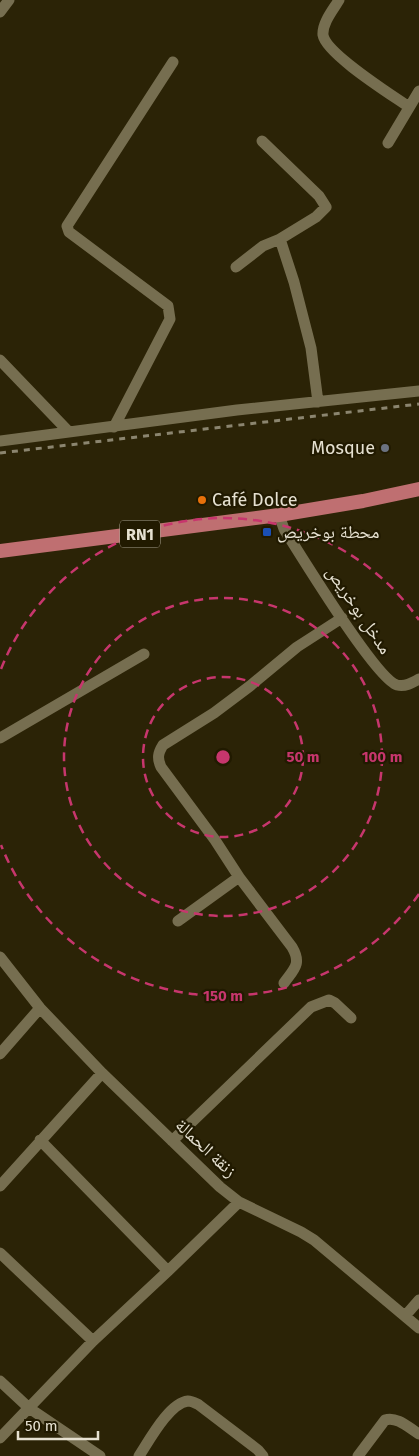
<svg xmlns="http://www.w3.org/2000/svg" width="419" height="1456" font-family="'Fira Sans','Noto Naskh Arabic',sans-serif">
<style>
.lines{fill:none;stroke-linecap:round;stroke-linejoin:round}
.minor{stroke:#766e50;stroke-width:11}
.primary{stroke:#bf6f71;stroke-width:14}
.rail{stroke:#8b856f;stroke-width:3;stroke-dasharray:6 6;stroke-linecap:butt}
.ring{fill:none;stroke:#c7366d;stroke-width:2.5;stroke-dasharray:9 6}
.worship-dot{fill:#6b7280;stroke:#211a00;stroke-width:2}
.food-dot{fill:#e8710a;stroke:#211a00;stroke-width:2}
.transit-dot{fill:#1a4fb4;stroke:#211a00;stroke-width:2}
.labels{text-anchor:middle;stroke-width:4.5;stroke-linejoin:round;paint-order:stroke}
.shield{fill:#211a00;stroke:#aba592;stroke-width:1}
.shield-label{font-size:16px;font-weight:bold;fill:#e6e1d1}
.poi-label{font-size:18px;fill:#e6e1d1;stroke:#211a00;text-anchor:start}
.street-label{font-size:18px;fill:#e6e1d1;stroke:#211a00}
.centre{fill:#c7366d;stroke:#211a00;stroke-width:2.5}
.ring-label{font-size:15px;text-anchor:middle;font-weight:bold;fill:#c7366d;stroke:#211a00;stroke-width:4.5;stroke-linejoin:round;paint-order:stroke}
</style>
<rect width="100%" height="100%" fill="#2b2306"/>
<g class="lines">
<!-- minor -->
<path class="minor" d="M 339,0 C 333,10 322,23 323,35 C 326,54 392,95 409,107
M 0,12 L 9,0
M 262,141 L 319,196 L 326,207 L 316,217 L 280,239 L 294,282 L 311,348 L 318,402
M 388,143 L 419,91
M 236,267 L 263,246 L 280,239
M 0,360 L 69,432
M 114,427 L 170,319 L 168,306 L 69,232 L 67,226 L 173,62
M 0,441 L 237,410 L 419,391
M 279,515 L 284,529 C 300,554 376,679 397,685 C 405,687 412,683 419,679
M 0,738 L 144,654
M 239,877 L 292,947 C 302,964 294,969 284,983
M 178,921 L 239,877 L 215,840 L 161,767 C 157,758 158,753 163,745 L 214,713 L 250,686 L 297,647 L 342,618
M 0,957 L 40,1008 L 102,1073 L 220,1187 L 239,1202 L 301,1232 L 314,1240 L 419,1328
M 0,1054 L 40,1008
M 40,1140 L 168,1271
M 172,1141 L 311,1007 L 329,1000 L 335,1003 L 351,1018
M 0,1186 L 102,1073
M 0,1253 L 93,1341
M 405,1316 L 419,1300
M 0,1381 L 29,1408 L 100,1456
M 0,1438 L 93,1341 L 168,1271 L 239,1202
M 139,1456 C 149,1441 169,1403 188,1401 C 192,1401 195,1403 199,1405 L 258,1450 L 263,1456
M 358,1456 L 385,1420 C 397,1416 409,1428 419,1434"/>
<!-- primary -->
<path class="primary" d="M 0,551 L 279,515 L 363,501 L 419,489"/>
<!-- rail -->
<path class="rail" d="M 0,453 L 419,404"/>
</g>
<!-- distance rings -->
<g class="ring">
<circle cx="223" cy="757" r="80"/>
<circle cx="223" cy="757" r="159"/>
<path d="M419 894A239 239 0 0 1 1 845M1 669A239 239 0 0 1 419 620"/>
</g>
<!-- markers -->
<circle class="worship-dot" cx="385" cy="448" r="5"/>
<circle class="food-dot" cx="202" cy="500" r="5"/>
<rect class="transit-dot" x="262" y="527" width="10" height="10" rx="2.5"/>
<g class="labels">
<!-- shield labels -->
<rect class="shield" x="120" y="520.5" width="40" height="27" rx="4"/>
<g class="shield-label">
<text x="140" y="540">RN1</text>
</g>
<!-- poi labels -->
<g class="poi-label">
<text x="375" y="454" text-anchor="end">Mosque</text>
<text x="212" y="506">Café Dolce</text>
<text x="277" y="538">محطة بوخريص</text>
</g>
<!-- street labels -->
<g class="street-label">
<text transform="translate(359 610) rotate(56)" y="6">مدخل بوخريص</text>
<text transform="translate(206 1148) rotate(43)" y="6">زنقة الحمالة</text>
</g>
</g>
<circle cx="223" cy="757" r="8" class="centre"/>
<g class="ring-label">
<text x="303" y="762">50 m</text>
<text x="382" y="762">100 m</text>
<text x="223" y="1001">150 m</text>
</g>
<!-- scale -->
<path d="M18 1431v8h80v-8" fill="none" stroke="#e6e1d1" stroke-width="2.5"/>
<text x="25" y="1431" font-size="15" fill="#e6e1d1" stroke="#211a00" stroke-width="4" paint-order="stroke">50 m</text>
</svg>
